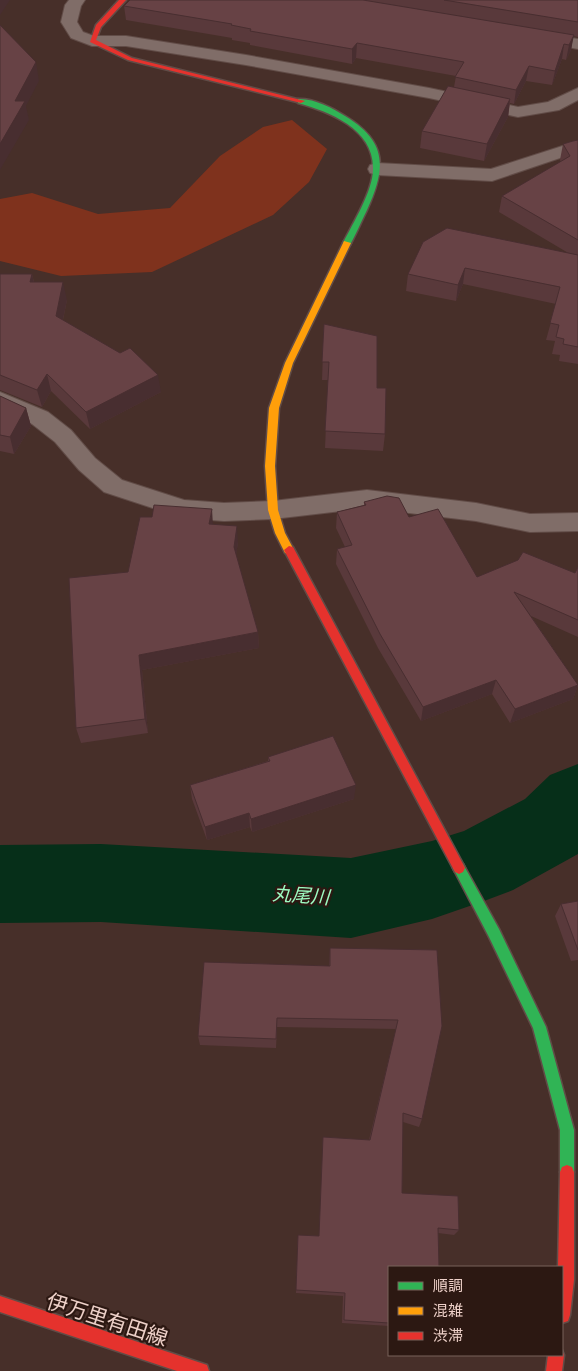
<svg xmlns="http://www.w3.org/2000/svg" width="578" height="1371" font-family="'IBM Plex Sans','Noto Sans JP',sans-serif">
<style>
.green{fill:#7f321d}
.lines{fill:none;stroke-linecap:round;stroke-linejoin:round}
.river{fill:#062f19;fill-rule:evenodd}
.street-casing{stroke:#614c47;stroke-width:2}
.fast-casing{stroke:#614c47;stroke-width:3}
.slow-casing{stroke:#614c47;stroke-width:3}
.jam-casing{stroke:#614c47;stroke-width:3}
.street{fill:#806d68;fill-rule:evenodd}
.fast{fill:#30b455;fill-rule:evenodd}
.slow{fill:#ff9f0a;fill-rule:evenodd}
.jam{fill:#e5322d;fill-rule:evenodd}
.wall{fill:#59393b}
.shaded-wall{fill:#482e30}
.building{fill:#674245;stroke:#482e30}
.labels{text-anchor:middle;stroke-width:4.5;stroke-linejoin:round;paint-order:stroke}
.water-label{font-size:19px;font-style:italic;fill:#9efbc2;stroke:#2c1812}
.near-street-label{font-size:21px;fill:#edd0c8;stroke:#2c1812}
</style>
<rect width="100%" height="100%" fill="#472f29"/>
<!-- green -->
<path class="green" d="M 292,120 L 327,149 L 309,182 L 273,215 L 152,272 L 61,276 L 0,261 L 0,199 L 32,193 L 98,214 L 170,208 L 220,156 L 263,127 Z"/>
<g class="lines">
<!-- river -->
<path class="river" d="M 578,764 L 578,854 L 513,890 L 484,901 L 432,919 L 351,938 L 101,922 L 0,923 L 0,845 L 101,844 L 351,858 L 432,841 L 464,831 L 525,799 L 550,775 Z"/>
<!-- street casing -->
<g class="street-casing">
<path id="street" d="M 69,0 L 85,0 L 81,6 L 77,22 L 83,32 L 94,36 L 126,36 L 246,55 L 429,88 L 518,107 L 548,102 L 578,88 L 578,100 L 559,110 L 518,117 L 429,98 L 246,65 L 126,46 L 92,46 L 71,38 L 61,22 L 65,5 Z
M 535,32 L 578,39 L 578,49 L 529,40 L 527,37 L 529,34 Z
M 578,141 L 578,152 L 492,181 L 377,175 L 370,173 L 368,169 L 370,165 L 377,163 L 491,169 Z
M 0,392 L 48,412 L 71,430 L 95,458 L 122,480 L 184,500 L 224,503 L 273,501 L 367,490 L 476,503 L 530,514 L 578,513 L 578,531 L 530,532 L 476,521 L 367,508 L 273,519 L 224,521 L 183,518 L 104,492 L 79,470 L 55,442 L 32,424 L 0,409 Z"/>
</g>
<!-- fast casing -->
<g class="fast-casing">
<path id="fast" d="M 298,99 C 313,98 333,108 345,116 C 388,142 386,168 367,210 C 361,222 356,234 350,245 L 343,243 C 353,223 373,191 373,169 C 374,129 330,112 298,103 Z
M 459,862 L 463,864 L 499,929 L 546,1027 L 574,1130 L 574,1172 L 572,1177 L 567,1179 L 562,1177 L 560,1172 L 560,1130 L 533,1028 L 489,937 L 453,868 L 455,864 Z"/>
</g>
<!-- slow casing -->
<g class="slow-casing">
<path id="slow" d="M 344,241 L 351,243 L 293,363 L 279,408 L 275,466 L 278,510 L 285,533 L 294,550 L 289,554 L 285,553 L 275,533 L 268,510 L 265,466 L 269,408 L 285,363 Z"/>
</g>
<!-- jam casing -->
<g class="jam-casing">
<path id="jam" d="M 119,0 L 126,0 L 101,27 L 96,40 L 132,58 L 305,101 L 301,103 L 128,60 L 90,42 L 96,25 Z
M 289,546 L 293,547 L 463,864 L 465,868 L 463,872 L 459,874 L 455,872 L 284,550 Z
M 567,1165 L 572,1167 L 574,1172 L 574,1280 L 570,1315 L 568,1321 L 562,1323 L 562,1267 L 558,1267 L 560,1172 L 562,1167 Z
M 0,1296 L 207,1365 L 209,1371 L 177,1371 L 0,1312 Z
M 562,1350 L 564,1355 L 562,1371 L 546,1371 L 548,1355 L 562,1355 Z"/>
</g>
<!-- street -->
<use href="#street" class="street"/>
<!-- fast -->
<use href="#fast" class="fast"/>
<!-- slow -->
<use href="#slow" class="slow"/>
<!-- jam -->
<use href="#jam" class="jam"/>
</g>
<!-- wall -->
<path class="wall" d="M 130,0 L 578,0 L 578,37 L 573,36 L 571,50 L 566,60 L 562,59 L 552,85 L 526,81 L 514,104 L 510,103 L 508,117 L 484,161 L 420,148 L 422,131 L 454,87 L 456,76 L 356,58 L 352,64 L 250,45 L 250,43 L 232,40 L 232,38 L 126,20 L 124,6 Z
M 578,140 L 578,364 L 559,361 L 560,355 L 552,354 L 555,341 L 546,340 L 556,304 L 463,284 L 456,301 L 406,291 L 408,274 L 570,254 L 499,212 L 502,196 L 561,162 L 560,160 L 563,144 Z
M 0,274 L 32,274 L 34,282 L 67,300 L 63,320 L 161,392 L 90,429 L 51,391 L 42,407 L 0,390 Z
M 324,324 L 377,388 L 385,434 L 383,451 L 325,448 L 328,380 L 322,380 Z
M 0,396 L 26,408 L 31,426 L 14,454 L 0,451 Z
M 364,502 L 409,517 L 477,577 L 575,573 L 578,567 L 578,637 L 531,616 L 578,685 L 573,699 L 510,723 L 492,694 L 421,721 L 378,648 L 336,564 L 337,549 L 345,547 L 336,528 L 337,512 L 364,505 Z
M 213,524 L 238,542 L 236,555 L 258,632 L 259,648 L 142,670 L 148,733 L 81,743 L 76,728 L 128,572 Z
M 268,757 L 354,799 L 252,832 L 250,827 L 207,840 L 192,799 L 190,785 L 268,761 Z
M 578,901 L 578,960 L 571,961 L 555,916 L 561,904 Z
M 330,948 L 437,950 L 422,1119 L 419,1127 L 403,1122 L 402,1193 L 459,1230 L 454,1235 L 438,1233 L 389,1267 L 389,1326 L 342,1323 L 343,1296 L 296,1293 L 298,1235 L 319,1236 L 323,1137 L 369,1140 L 396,1029 L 277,1027 L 276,1048 L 200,1045 L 198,1036 L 329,966 Z"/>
<!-- shaded-wall -->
<path class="shaded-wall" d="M 0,0 L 10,0 L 0,15 Z
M 574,35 L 571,50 L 566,60 L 569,45 Z
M 357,43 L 356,58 L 352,64 L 352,49 Z
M 564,44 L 562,59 L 552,85 L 555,71 Z
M 36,62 L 39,81 L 26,106 L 29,120 L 0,170 L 0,144 L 15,101 Z
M 529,66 L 526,81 L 514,104 L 516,90 Z
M 510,99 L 508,117 L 484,161 L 487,144 Z
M 465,268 L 463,284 L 456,301 L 458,285 Z
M 32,274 L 36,292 L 30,282 Z
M 63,282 L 67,300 L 60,333 L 56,316 Z
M 47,374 L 51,391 L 42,407 L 37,390 Z
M 158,375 L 161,392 L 90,429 L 86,412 Z
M 26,408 L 31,426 L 14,454 L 10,437 Z
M 212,509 L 213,526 L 209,524 Z
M 237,526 L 238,542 L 235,564 L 234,547 Z
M 258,632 L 259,648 L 142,670 L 148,733 L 145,719 L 139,655 Z
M 496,680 L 492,694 L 421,721 L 423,707 Z
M 578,685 L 573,699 L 510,723 L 515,709 Z
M 356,785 L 354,799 L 252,832 L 251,819 Z
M 249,813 L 250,827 L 207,840 L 205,827 Z"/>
<!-- building -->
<path class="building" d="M 130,0 L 363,0 L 574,35 L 569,45 L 564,44 L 555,71 L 529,66 L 516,90 L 455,77 L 464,62 L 357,43 L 352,49 L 250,31 L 251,29 L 231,25 L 232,24 L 124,6 Z
M 444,0 L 578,0 L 578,22 Z
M 0,25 L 36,62 L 15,101 L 25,101 L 0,144 Z
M 448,86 L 510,99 L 487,144 L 422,131 Z
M 578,140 L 578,240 L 502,196 L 570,156 L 563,144 L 573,141 Z
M 447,228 L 578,255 L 578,347 L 563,344 L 564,339 L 556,337 L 559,325 L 550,323 L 560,287 L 465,268 L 458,285 L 408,274 L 423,242 Z
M 0,274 L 32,274 L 30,282 L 63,282 L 56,316 L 120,353 L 130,348 L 158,375 L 86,412 L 47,374 L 37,390 L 0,375 Z
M 324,324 L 377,336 L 377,388 L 386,388 L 385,434 L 325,431 L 329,362 L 322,362 Z
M 0,396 L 26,408 L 10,437 L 0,435 Z
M 387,496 L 399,498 L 409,517 L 438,509 L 477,577 L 518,560 L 523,552 L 575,573 L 578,567 L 578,620 L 514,592 L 578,685 L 515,709 L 496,680 L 423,707 L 380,634 L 337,549 L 352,545 L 337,512 L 366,505 L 364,502 Z
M 154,505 L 212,509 L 209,524 L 237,526 L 234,547 L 258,632 L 139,655 L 145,719 L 76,728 L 69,578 L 128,572 L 140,517 L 152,517 Z
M 333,736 L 356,785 L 251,819 L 249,813 L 205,827 L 190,785 L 270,761 L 268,757 Z
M 578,901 L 578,950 L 561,904 Z
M 330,948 L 437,950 L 442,1026 L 422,1119 L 403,1113 L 402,1193 L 458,1196 L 459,1230 L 438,1228 L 439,1267 L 389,1267 L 389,1323 L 344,1320 L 345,1293 L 296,1290 L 298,1235 L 319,1236 L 323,1137 L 370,1140 L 398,1020 L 277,1018 L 276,1039 L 198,1036 L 204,962 L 330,966 Z"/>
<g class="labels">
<!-- water labels -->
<g class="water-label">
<text transform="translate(301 895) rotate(4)" y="7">丸尾川</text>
</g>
<!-- near-street labels -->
<g class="near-street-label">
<text transform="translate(107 1320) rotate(18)" y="7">伊万里有田線</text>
</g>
</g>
<!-- legend -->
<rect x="388" y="1266" width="175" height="90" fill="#2c1812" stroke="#79625b"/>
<rect x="398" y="1282" width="25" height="8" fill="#30b455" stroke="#79625b"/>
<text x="433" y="1291" font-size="15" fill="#edd0c8">順調</text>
<rect x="398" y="1307" width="25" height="8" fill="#ff9f0a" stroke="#79625b"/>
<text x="433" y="1316" font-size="15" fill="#edd0c8">混雑</text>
<rect x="398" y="1332" width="25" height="8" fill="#e5322d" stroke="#79625b"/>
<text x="433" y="1341" font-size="15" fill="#edd0c8">渋滞</text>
</svg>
